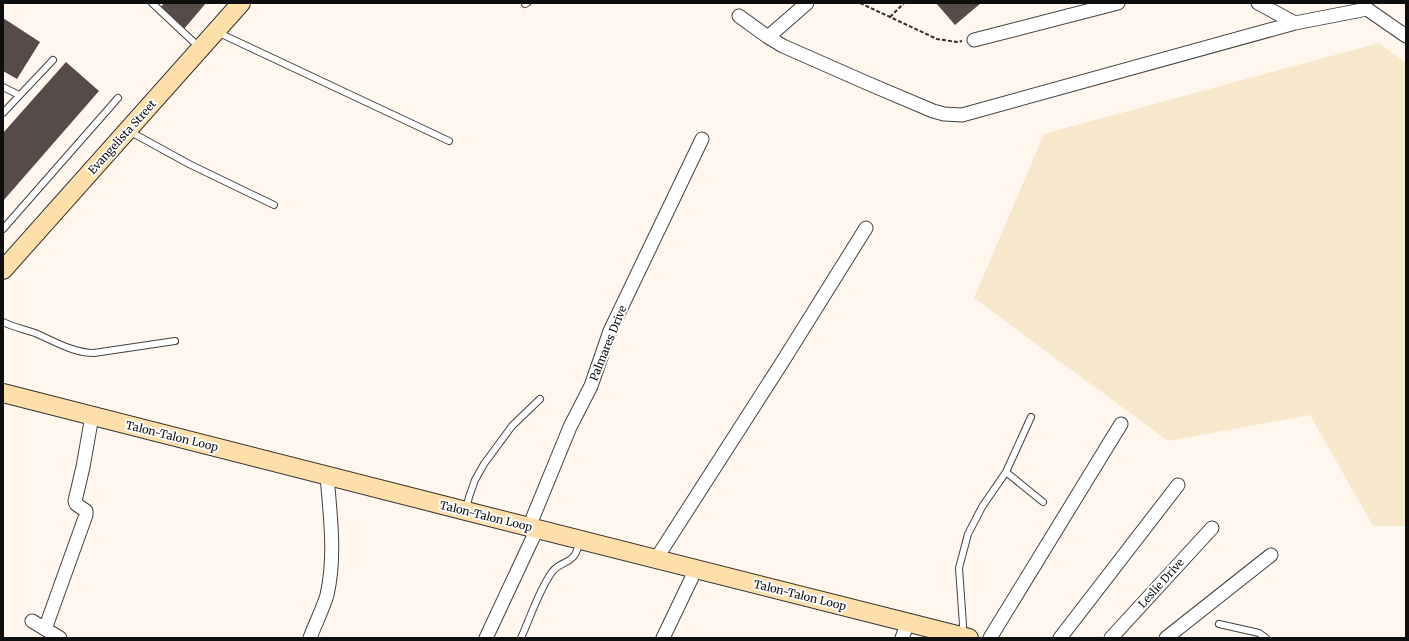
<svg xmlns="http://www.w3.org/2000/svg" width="1409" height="641" font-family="Merriweather,serif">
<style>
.farmland{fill:#f8e8cb}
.building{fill:#574b49}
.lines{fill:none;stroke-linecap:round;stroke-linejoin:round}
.lane-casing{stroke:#414141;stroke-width:8}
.street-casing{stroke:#414141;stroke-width:15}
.secondary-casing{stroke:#303030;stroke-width:20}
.path{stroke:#303030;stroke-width:2;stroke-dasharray:4 2;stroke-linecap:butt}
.lane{stroke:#fff;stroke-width:6}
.street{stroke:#fff;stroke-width:13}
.secondary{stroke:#ffdfa9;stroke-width:18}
.labels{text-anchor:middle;stroke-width:4;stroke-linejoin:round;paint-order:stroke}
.street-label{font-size:11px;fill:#0e0e0e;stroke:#fff}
</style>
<rect width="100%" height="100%" fill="#fff7ee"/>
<!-- farmland -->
<path class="farmland" d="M 1379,43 L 1406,63 L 1406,526 L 1373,526 L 1310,415 L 1168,441 L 974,298 L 1044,134 Z"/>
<!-- building -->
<path class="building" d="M 164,3 L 206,3 L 184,29 L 160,8 Z
M 936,3 L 981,3 L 955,25 Z
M 3,18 L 40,42 L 17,79 L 3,71 Z
M 66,62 L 99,91 L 3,201 L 3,133 Z"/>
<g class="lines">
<!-- lane casing -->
<g class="lane-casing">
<path id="lane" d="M 152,3 L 199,47
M 525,4 L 527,3
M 217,32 L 449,141
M 3,87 L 19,95
M 3,113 L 53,60
M 129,131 L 189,164 L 274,205
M 3,229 L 118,98
M 3,322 C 13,327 24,329 35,333 C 54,341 73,353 94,353 L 175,341
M 1006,472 L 1043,502
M 466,510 L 469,497 L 475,480 L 484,464 L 512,426 L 540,399
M 1219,624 L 1259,633 L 1266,638
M 963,636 L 963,625 L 959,568 L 968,534 L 982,507 L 1006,472 L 1031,417
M 521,638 C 531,616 538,592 552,572 C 559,563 566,564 572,558 C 577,554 578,547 580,541"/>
</g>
<!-- street casing -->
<g class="street-casing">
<path id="street" d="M 1258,3 L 1295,23
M 1367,9 L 1406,36
M 739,16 L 768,37 L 783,46 L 867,83 L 933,111 L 944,114 L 962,115 L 1295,23 L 1367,9 L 1363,3
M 768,37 L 807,3
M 974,40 L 1118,3
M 529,527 L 570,427 L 591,386 L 610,331 L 702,139
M 656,559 L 783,361 L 866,228
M 32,621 L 60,638
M 45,629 L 86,515 L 86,511 L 76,504 L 75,501 L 83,467 L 92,416
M 310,638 C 315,624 323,609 327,595 C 336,555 330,515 327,475
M 486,638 L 537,529
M 663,638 L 696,569
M 902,638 L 908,622
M 990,638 L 1121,424
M 1060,638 L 1178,485
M 1111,638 L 1212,528
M 1166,638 L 1271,555"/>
</g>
<!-- secondary casing -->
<g class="secondary-casing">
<path id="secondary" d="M 3,270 L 241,3
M 3,393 L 466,511 L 969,638"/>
</g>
<!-- path -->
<path class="path" d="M 860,3 L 937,39 L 957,42 L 962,41
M 890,17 L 904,3"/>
<!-- lane -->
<use href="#lane" class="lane"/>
<!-- street -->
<use href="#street" class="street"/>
<!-- secondary -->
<use href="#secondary" class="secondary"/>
</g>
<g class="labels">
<!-- street labels -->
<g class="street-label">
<text transform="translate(122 137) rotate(-48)" y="4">Evangelista Street</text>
<text transform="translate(608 343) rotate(-68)" y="4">Palmares Drive</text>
<text transform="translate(172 436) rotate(14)" y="4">Talon-Talon Loop</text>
<text transform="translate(486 516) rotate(14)" y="4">Talon-Talon Loop</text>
<text transform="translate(1161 583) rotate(-48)" y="4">Leslie Drive</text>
<text transform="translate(800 595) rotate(14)" y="4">Talon-Talon Loop</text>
</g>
</g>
<!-- border -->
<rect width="1409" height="641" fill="none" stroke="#0e0e0e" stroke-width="8"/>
</svg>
